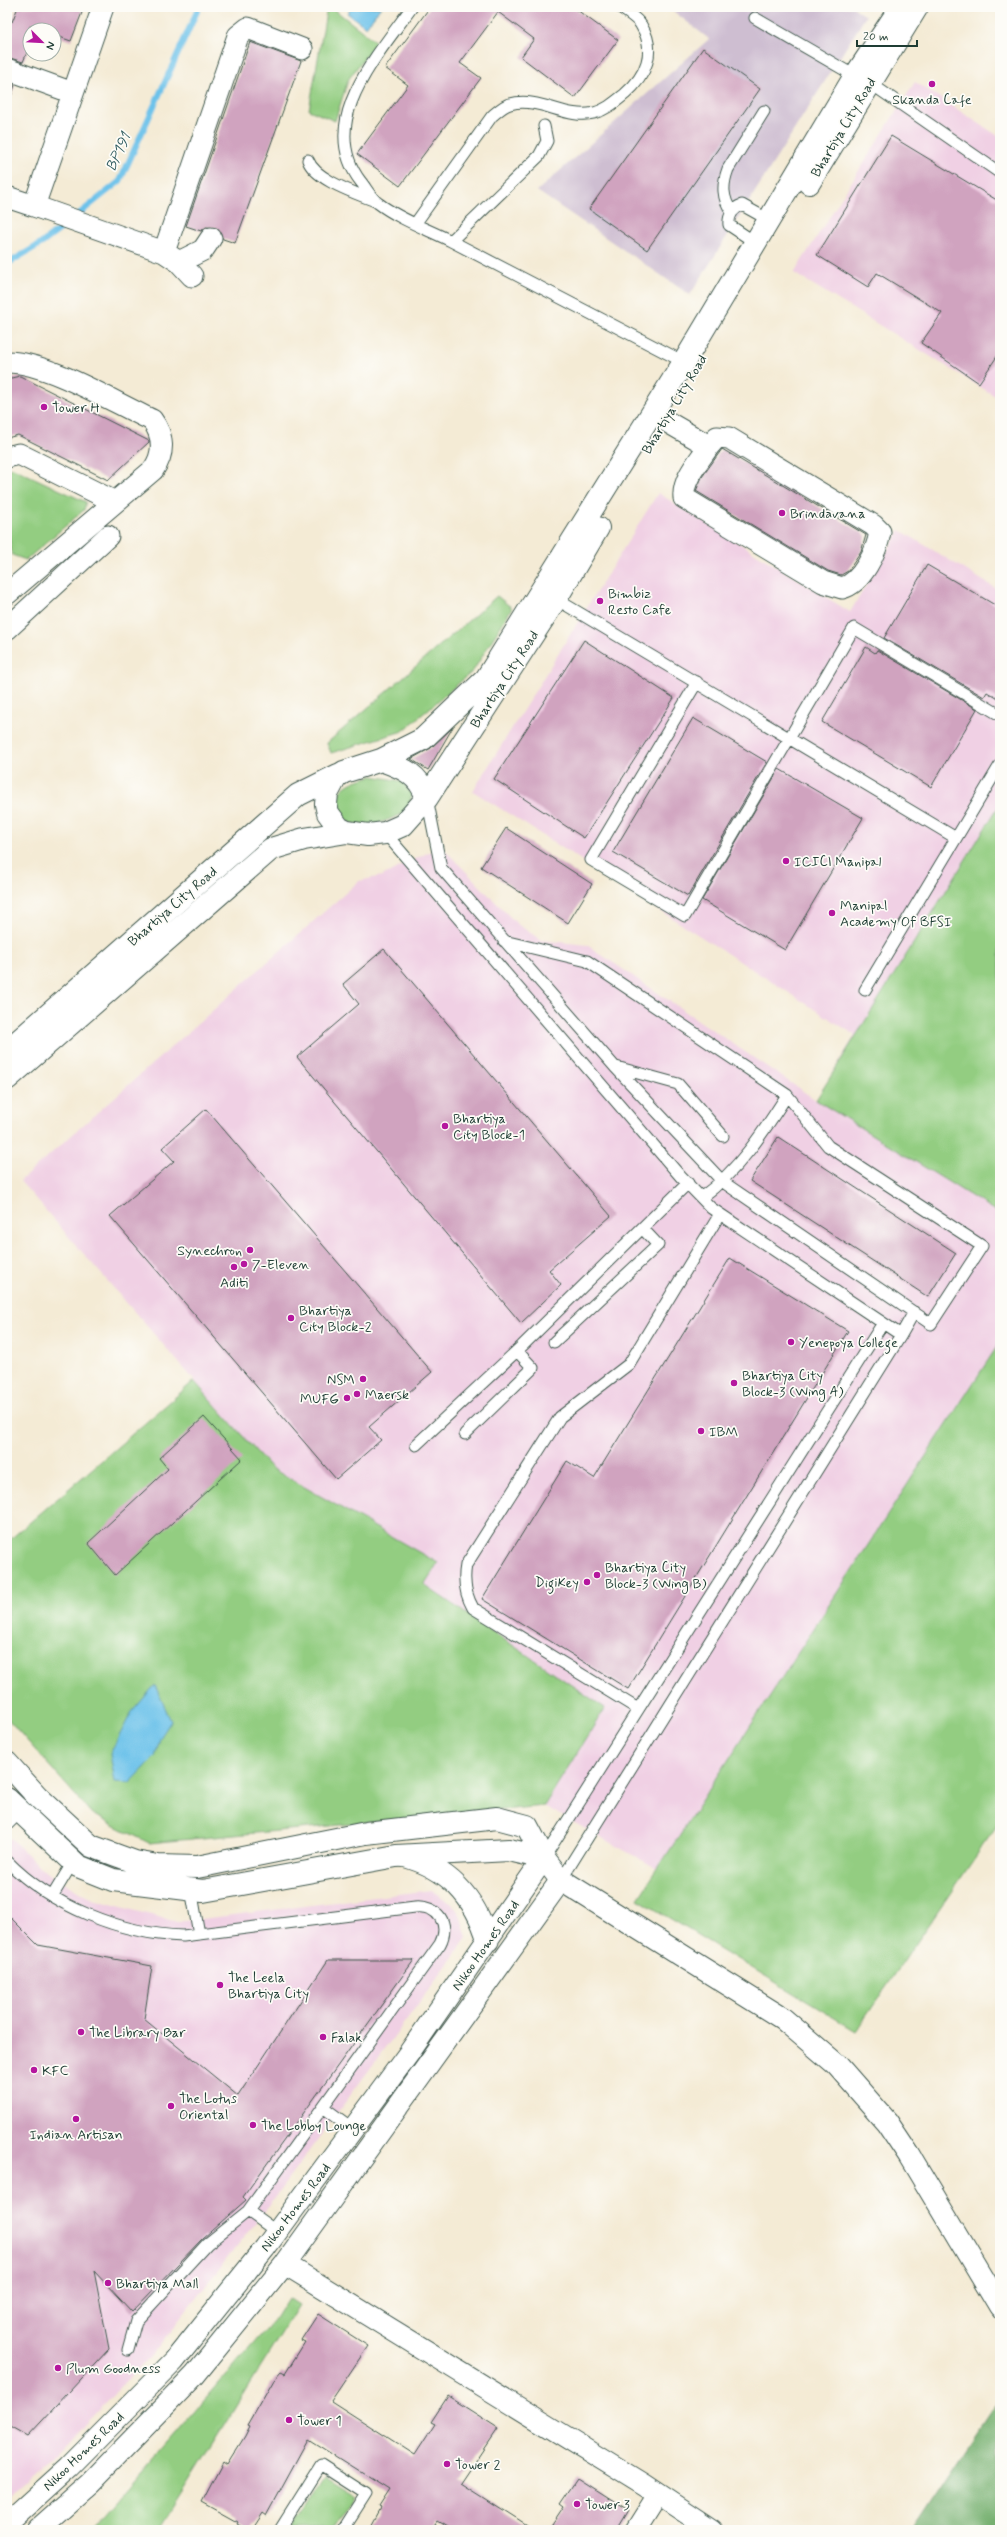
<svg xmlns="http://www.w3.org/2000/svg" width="1007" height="2537" font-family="Mynerve,sans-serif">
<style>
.built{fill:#f0d0e4}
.industrial{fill:#cebed1}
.green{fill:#93cd81;stroke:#59855a}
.forest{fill:#76b06f;stroke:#4a7652}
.water{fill:#6dc2ea;stroke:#46808f}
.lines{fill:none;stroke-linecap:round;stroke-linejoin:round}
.stream{stroke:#6dc2ea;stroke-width:6}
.building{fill:#d0a3bf}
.service-casing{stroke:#3f574c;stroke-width:13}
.minor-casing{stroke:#3f574c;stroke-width:23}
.tertiary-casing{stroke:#3f574c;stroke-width:24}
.service{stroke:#fff;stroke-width:11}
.minor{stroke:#fff;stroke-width:21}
.tertiary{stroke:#fff;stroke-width:22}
.poi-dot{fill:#b5179e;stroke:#fdfcf7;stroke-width:1.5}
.labels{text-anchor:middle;stroke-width:3.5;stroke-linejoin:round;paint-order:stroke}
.poi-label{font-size:14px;fill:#1f3d34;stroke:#fdfcf7;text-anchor:start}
.street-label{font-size:14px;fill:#1f3d34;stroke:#fdfcf7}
.water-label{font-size:15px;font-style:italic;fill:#325e62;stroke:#fdfcf7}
</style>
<rect width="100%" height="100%" fill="#fdfcf7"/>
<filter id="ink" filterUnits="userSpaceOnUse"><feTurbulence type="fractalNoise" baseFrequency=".025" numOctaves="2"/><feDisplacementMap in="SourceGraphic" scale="8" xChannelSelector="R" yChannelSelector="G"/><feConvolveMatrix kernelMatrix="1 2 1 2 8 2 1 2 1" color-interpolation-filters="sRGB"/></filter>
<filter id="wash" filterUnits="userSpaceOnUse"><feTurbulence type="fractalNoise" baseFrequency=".012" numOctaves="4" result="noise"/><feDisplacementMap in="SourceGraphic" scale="16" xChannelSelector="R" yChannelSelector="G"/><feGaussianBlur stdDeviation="0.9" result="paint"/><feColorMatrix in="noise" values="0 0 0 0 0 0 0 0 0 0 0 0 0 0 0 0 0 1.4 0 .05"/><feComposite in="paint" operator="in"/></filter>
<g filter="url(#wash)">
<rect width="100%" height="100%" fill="#f4ebd5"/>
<!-- built -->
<path class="built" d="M 915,82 L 1000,137 L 1000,399 L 794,273 Z
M 658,493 L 850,612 L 900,530 L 1000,591 L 1000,1342 L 658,1869 L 544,1806 L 605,1708 L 424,1585 L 437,1563 L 271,1468 L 20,1181 L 359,881 L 382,876 L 441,846 L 517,924 L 541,940 L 587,945 L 816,1100 L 855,1035 L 473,791 Z
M 11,1838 L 40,1868 L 92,1899 L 177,1922 L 431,1890 L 452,1904 L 460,1914 L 467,1938 L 266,2209 L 150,2357 L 53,2457 L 7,2499 L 7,1843 Z"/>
<!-- industrial -->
<path class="industrial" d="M 668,7 L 853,7 L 866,16 L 690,295 L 537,191 L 709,39 Z"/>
<!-- green -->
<path class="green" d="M 327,7 L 331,7 L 376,42 L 348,80 L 335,121 L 309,110 Z
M 13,468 L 86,502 L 84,510 L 26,560 L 12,555 L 7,525 L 7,469 Z
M 497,596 L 512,608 L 473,671 L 403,731 L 331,753 L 327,743 Z
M 372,776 L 402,781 L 412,795 L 407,811 C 379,825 358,835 332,810 C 336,787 351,781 372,776 Z
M 1000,804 L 1000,1214 L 816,1100 Z
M 1000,1342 L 1000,1821 L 856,2031 L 638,1899 Z
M 194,1381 L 271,1468 L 438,1563 L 424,1585 L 605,1708 L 544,1806 L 149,1843 L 92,1814 L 7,1718 L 7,1542 Z
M 288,2298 L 299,2305 L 159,2530 L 92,2530 L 274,2320 Z
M 323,2476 L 355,2496 L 334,2530 L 289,2530 Z"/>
<!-- forest -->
<path class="forest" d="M 1000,2397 L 1000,2530 L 912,2530 Z"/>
<!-- water -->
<path class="water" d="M 352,7 L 381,7 L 366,27 L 347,13 Z
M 155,1685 L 171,1721 L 160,1738 L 155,1757 L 130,1783 L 115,1782 L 110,1754 L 131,1713 Z"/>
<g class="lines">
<!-- stream -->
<path class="stream" d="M 75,217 L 120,181 L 199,7
M 7,264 L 42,243 L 68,223"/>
</g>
<g id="blocks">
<!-- building -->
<path class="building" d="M 18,7 L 74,7 L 83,10 L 71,41 L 54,35 L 54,30 L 42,30 L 30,26 L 30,45 L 23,62 L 7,57 L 7,20 L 12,22 Z
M 430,7 L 573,7 L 618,40 L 575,98 L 521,57 L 534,39 L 498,12 L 460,63 L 481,78 L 400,186 L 357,154 L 408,85 L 385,68 Z
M 250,42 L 301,61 L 235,243 L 223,239 L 217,228 L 206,227 L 201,231 L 186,226 Z
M 703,48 L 760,89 L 647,250 L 589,209 Z
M 7,82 L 15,85 L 9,102 L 7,102 Z
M 891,136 L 1000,202 L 1000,352 L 979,383 L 921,343 L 942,313 L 877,273 L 868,287 L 817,255 Z
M 20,376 L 149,441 L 149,442 L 108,480 L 18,435 L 7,438 L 7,379 Z
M 722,449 L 866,535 L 861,552 L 848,571 L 841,575 L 828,571 L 696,491 L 702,477 Z
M 927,565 L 1000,608 L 1000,700 L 987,692 L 984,697 L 884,638 Z
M 584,640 L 674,698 L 584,838 L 494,779 Z
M 866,647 L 875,653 L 877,650 L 977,709 L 931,787 L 822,722 Z
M 693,718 L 767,762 L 688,896 L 613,852 Z
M 453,727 L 428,770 L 411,759 L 431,748 Z
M 779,769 L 863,818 L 785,950 L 702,900 Z
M 506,828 L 592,884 L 568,923 L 481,867 Z
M 384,949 L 611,1216 L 549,1270 L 561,1285 L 521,1323 L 297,1057 L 359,1004 L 343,984 Z
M 206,1109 L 432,1372 L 369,1427 L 381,1440 L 336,1479 L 110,1216 L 174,1161 L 162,1148 Z
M 778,1137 L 956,1253 L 928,1297 L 750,1181 Z
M 730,1258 L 848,1331 L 628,1689 L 482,1599 L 567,1461 L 594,1478 Z
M 204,1417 L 242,1459 L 115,1575 L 88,1543 L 168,1469 L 159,1458 Z
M 7,1914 L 38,1945 L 152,1966 L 144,2019 L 238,2096 L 328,1960 L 414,1960 L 243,2197 L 246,2200 L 202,2239 L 132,2312 L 94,2271 L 109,2349 L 28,2436 L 7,2424 Z
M 318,2314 L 368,2346 L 331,2401 L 415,2455 L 435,2424 L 431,2422 L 448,2396 L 498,2428 L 461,2483 L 535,2530 L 452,2530 L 437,2521 L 431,2530 L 368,2530 L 380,2508 L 378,2507 L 389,2490 L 308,2439 L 266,2516 L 262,2513 L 251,2530 L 247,2530 L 237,2524 L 238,2522 L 202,2502 L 223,2462 L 227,2465 L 245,2436 L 250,2426 L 248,2425 L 274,2380 L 281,2372 L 285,2374 L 305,2342 L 301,2340 Z
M 578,2478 L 628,2510 L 616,2530 L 549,2530 L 565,2506 L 561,2503 Z"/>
</g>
</g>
<g filter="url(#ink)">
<use href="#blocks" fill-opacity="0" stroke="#3f574c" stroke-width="1"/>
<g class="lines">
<!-- service casing -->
<g class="service-casing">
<path id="service" d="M 412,7 C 378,55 315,122 361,182 C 366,188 371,198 378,203 C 399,219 427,229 451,241
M 755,18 L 855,76
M 870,83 L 1000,173
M 544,126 L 547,141 L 539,156 L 451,241 L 684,362
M 308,160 C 315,180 356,193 375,201
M 732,212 C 722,198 722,185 728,169 L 764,111
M 415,224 L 492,116 C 497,112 504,105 510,104 C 540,96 566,120 594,113 C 606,110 615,102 625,94 C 646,76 657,51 641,25 C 637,18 626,12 620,7
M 756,243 L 729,225 C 728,216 733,208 742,205 L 769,220
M 556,599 L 956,838
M 697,682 L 591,860 L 685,916 L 854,628 L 1000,715
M 427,798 L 441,868 L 615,1067 L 723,1182 L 931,1324 L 982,1246 L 828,1146 L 787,1095 L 587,961 L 504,941
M 385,833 L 681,1177 L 711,1208 L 901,1335 L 914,1312
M 865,990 L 1000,765
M 616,1067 L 678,1084 L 723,1136
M 702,1197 C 738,1171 763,1133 787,1095
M 554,1342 L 658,1245 L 642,1228
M 465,1434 L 533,1368 L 517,1351
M 416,1445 L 522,1346 L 688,1183
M 638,1709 L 473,1608 C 465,1594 463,1581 466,1565 L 560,1417 L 629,1364 L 720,1214
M 7,1825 L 22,1810
M 544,1858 L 883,1323
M 7,1861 C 51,1906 121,1934 183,1936 L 415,1907 C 437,1905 451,1923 440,1944 L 248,2211
M 561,1880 L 901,1335
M 191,1889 L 199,1934
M 53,1895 L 73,1862
M 323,2107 L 353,2129
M 128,2350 L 136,2321 L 207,2244 L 248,2211 L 277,2232
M 280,2530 L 321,2465 L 366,2494 L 343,2530"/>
</g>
<!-- minor casing -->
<g class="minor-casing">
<path id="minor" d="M 7,69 L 73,93
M 7,197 L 34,206 L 103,7
M 34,206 L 164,252 L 179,262 L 192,276
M 164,252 L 238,36 L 248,28 L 302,49
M 179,262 L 203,250 L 211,238
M 7,362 C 48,362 113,402 152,420 C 164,436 165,453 153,470 L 7,594
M 664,420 L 709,446 L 717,437 L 729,438 L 873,525 L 880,532 C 877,551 862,583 842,588 L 823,582 L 684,498 C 682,480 699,461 709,446
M 7,457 L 19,454 L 115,502
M 7,629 L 108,536
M 403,1856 C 448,1868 475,1896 488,1941
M 285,2264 L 644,2485 L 712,2530
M 7,2523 L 68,2468 L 174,2361 L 265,2248 L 409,2053 L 544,1858
M 37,2530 L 90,2483 L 195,2375 L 285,2264 L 561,1880
M 636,2530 L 658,2495"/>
</g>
<!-- tertiary casing -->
<g class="tertiary-casing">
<path id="tertiary" d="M 809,183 L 917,7
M 381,760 C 403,768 419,774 427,798 L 403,825 L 385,833 L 368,835 L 347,832 L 339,828 L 328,813 L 326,804 L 327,794 L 336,777 L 344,772 L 381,760 L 423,739 L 486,679 L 684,362 L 855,76 L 901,7
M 427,798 L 556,599 L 598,528
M 7,1051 L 298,795 L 338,775
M 7,1079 L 271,849 L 304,839 L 347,832
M 7,1763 L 37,1796 L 91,1846 L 135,1862 L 158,1866 L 197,1867 L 366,1833 L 497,1818 L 527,1826 L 544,1858 L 561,1880 L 782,2018 L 837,2065 L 887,2122 L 909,2155 L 1000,2307
M 7,1799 L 78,1866 L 113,1880 L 203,1891 L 396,1856 L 509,1850 L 544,1858"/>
</g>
<!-- service -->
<use href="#service" class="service"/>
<!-- minor -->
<use href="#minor" class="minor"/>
<!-- tertiary -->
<use href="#tertiary" class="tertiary"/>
</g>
</g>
<!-- markers -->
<g class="poi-dot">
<circle cx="932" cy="84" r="4"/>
<circle cx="44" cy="407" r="4"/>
<circle cx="782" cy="513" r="4"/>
<circle cx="600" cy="601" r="4"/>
<circle cx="786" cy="861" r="4"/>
<circle cx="832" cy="913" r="4"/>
<circle cx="445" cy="1126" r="4"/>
<circle cx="250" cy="1250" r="4"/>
<circle cx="244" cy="1264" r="4"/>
<circle cx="234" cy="1267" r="4"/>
<circle cx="291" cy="1318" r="4"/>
<circle cx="791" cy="1342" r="4"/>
<circle cx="363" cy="1379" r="4"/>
<circle cx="734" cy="1383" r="4"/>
<circle cx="357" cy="1394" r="4"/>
<circle cx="347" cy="1398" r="4"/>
<circle cx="701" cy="1431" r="4"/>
<circle cx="597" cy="1575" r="4"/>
<circle cx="587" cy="1582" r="4"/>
<circle cx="220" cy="1985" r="4"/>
<circle cx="81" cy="2032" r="4"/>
<circle cx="323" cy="2037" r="4"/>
<circle cx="34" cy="2070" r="4"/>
<circle cx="171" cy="2106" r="4"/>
<circle cx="76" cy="2119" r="4"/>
<circle cx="253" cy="2125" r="4"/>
<circle cx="108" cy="2283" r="4"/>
<circle cx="58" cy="2368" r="4"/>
<circle cx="289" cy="2420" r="4"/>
<circle cx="447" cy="2464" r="4"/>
<circle cx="577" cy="2504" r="4"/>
</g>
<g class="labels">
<!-- poi labels -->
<g class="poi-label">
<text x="932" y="104" text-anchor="middle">Skanda Cafe</text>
<text x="52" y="412">Tower H</text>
<text x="790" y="518">Brindavana</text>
<text x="608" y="598">Bimbiz<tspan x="608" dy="16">Resto Cafe</tspan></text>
<text x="794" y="866">ICICI Manipal</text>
<text x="840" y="910">Manipal<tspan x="840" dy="16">Academy Of BFSI</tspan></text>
<text x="453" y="1123">Bhartiya<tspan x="453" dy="16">City Block-1</tspan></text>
<text x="242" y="1255" text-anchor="end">Synechron</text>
<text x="252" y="1269">7-Eleven</text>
<text x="234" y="1287" text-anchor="middle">Aditi</text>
<text x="299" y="1315">Bhartiya<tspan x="299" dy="16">City Block-2</tspan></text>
<text x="799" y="1347">Yenepoya College</text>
<text x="742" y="1380">Bhartiya City<tspan x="742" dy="16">Block-3 (Wing A)</tspan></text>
<text x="355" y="1384" text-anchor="end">NSM</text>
<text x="365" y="1399">Maersk</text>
<text x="339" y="1403" text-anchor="end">MUFG</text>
<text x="709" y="1436">IBM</text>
<text x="605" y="1572">Bhartiya City<tspan x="605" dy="16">Block-3 (Wing B)</tspan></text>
<text x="579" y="1587" text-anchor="end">DigiKey</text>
<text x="228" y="1982">The Leela<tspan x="228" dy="16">Bhartiya City</tspan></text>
<text x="89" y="2037">The Library Bar</text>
<text x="331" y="2042">Falak</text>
<text x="42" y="2075">KFC</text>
<text x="179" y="2103">The Lotus<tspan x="179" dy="16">Oriental</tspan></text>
<text x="261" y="2130">The Lobby Lounge</text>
<text x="76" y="2139" text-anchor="middle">Indian Artisan</text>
<text x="116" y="2288">Bhartiya Mall</text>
<text x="66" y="2373">Plum Goodness</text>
<text x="297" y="2425">Tower 1</text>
<text x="455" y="2469">Tower 2</text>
<text x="585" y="2509">Tower 3</text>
</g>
<!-- street labels -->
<g class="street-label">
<text transform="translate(843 127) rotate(-59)" y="5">Bhartiya City Road</text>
<text transform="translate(674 404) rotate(-59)" y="5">Bhartiya City Road</text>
<text transform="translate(504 679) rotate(-57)" y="5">Bhartiya City Road</text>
<text transform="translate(172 906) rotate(-41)" y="5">Bhartiya City Road</text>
<text transform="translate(485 1945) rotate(-55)" y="5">Nikoo Homes Road</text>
<text transform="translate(295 2207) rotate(-53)" y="5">Nikoo Homes Road</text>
<text transform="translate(83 2451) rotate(-44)" y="5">Nikoo Homes Road</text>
</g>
<!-- water labels -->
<g class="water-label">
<text transform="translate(118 152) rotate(-65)" y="5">BP191</text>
</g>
</g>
<!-- margin -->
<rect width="1007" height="2537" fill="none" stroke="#fdfcf7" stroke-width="24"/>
<!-- north arrow -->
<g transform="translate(42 42) rotate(114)"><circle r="19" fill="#fdfcf7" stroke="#a4b0a9"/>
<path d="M0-3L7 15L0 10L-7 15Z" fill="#b5179e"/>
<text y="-6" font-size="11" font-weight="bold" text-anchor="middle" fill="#1f3d34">N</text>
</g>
<!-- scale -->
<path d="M857 40v6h60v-6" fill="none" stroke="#1f3d34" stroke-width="2"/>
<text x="863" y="40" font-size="12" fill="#1f3d34" stroke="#fdfcf7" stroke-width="3" paint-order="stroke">20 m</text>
</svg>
